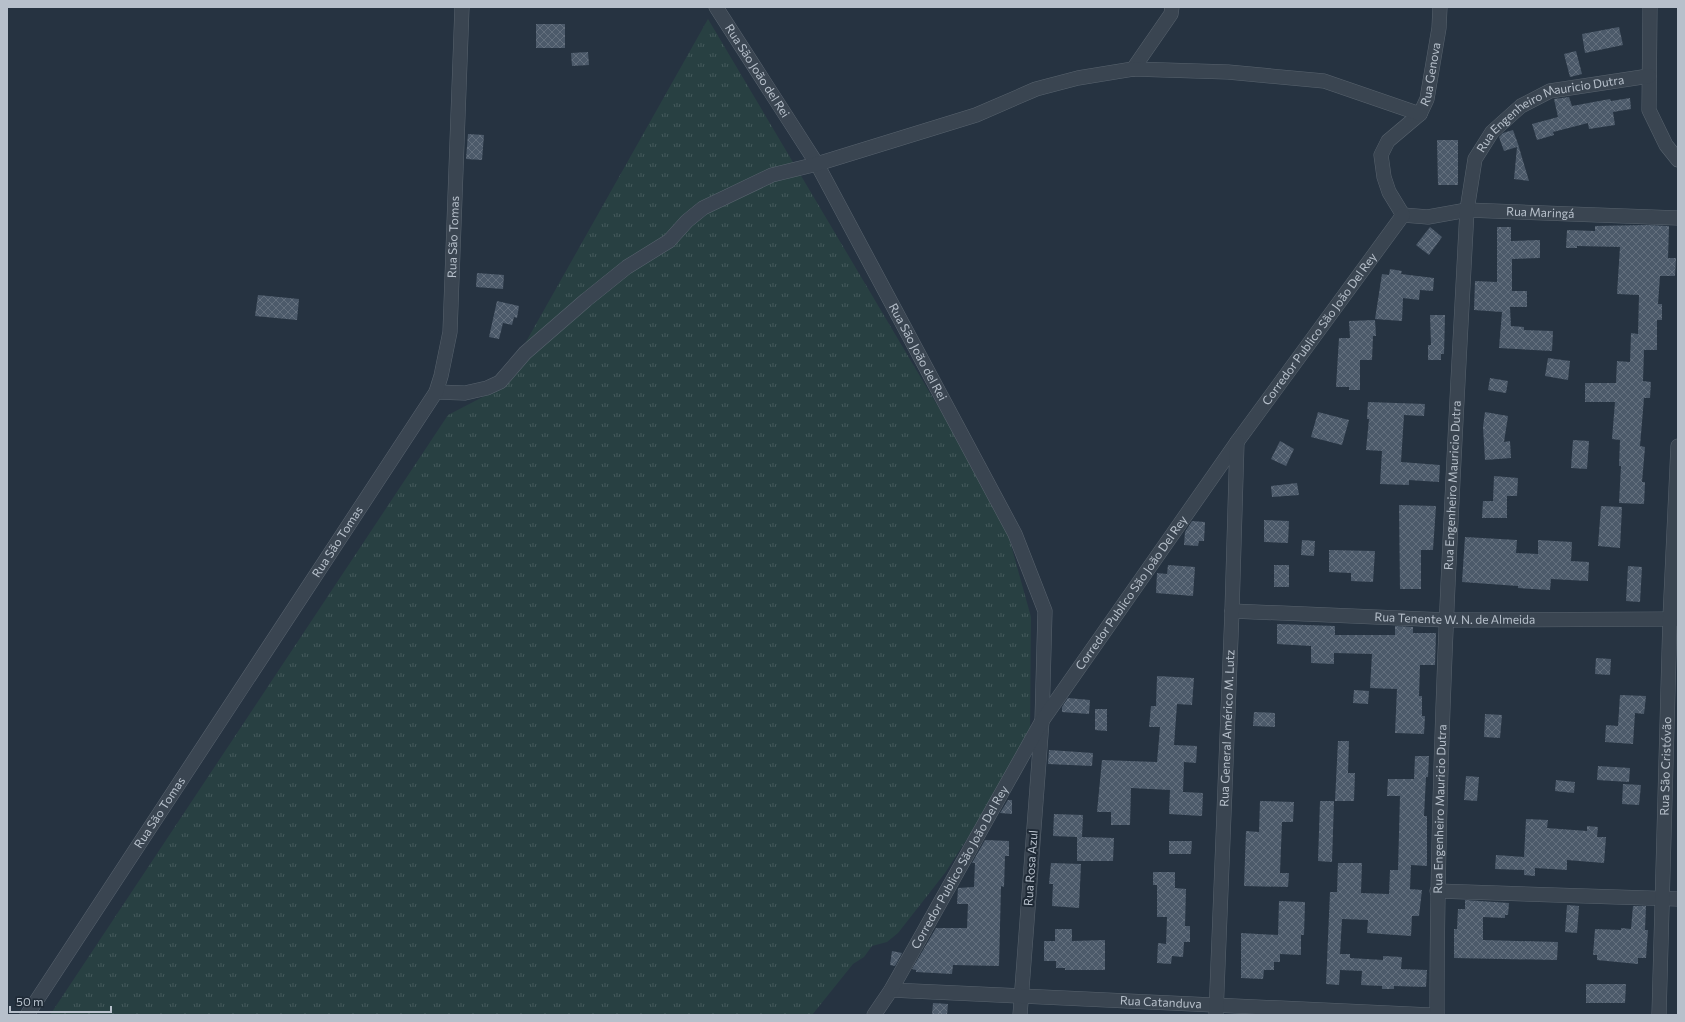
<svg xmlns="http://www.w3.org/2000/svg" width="1685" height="1022" font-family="Commissioner,sans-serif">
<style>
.grass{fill:url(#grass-tufts)}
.building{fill:url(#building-cross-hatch)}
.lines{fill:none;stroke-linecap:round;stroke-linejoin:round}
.minor-casing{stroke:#58636e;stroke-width:15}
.minor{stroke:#3a4551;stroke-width:14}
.labels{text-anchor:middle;stroke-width:4;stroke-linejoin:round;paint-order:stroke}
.street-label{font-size:12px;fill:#b7c0cb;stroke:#1f2a36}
</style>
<defs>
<pattern id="grass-tufts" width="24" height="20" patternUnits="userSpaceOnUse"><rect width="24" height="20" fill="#284042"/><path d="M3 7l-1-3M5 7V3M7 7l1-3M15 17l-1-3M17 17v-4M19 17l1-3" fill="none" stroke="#455a5c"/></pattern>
<pattern id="building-cross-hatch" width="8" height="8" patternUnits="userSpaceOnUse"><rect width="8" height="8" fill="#4c5a6a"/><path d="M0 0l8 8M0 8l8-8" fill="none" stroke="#64707e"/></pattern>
</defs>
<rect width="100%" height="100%" fill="#263341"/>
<!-- grass -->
<path class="grass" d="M 708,19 L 1003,516 L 1031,617 L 1030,741 L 945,873 L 898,933 L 887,942 L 872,946 L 864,957 L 853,964 L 812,1015 L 50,1015 L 448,415 L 500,388 Z"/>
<!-- building -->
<path class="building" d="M 536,24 L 565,24 L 565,48 L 536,48 Z
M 1619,27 L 1623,45 L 1585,53 L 1582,34 Z
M 1576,51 L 1582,74 L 1570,77 L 1564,54 Z
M 588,52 L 589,65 L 572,66 L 571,53 Z
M 1569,97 L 1572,106 L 1610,99 L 1611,101 L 1630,98 L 1631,109 L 1613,112 L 1615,125 L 1589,129 L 1588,123 L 1553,132 L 1554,135 L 1537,140 L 1532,124 L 1558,117 L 1554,99 Z
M 1513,130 L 1518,144 L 1529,181 L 1514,179 L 1517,147 L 1504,151 L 1499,137 L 1503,133 Z
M 468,134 L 484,135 L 482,160 L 466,159 Z
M 1437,140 L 1458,140 L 1458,185 L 1438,185 Z
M 1648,225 L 1669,226 L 1668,258 L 1676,258 L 1675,276 L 1660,276 L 1658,304 L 1662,304 L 1662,320 L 1657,320 L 1657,350 L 1644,350 L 1643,381 L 1651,382 L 1650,398 L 1644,398 L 1640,446 L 1645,447 L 1642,482 L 1645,482 L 1644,504 L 1619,503 L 1621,466 L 1619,466 L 1620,440 L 1612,439 L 1615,402 L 1585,402 L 1585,383 L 1616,383 L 1617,361 L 1630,362 L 1631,333 L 1638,334 L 1639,295 L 1617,294 L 1620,247 L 1577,246 L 1577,248 L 1566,248 L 1567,230 L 1595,231 L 1595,226 Z
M 1430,227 L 1442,237 L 1429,255 L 1416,245 Z
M 1497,227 L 1511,227 L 1511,241 L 1540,240 L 1540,258 L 1512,259 L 1512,291 L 1527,291 L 1527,307 L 1510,307 L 1511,326 L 1524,327 L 1524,330 L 1553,331 L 1552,351 L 1499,348 L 1502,312 L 1474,310 L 1475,281 L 1497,282 Z
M 1390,269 L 1402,271 L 1401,274 L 1434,278 L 1433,291 L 1420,290 L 1419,300 L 1403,298 L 1402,321 L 1375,319 L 1382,274 L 1389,275 Z
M 477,273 L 504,275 L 503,289 L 476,287 Z
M 258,295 L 299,299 L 297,320 L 255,316 Z
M 497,301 L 519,306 L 517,318 L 514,317 L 512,325 L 503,323 L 499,339 L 489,337 Z
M 1430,315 L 1445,315 L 1444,354 L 1441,354 L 1441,360 L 1428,360 L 1428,345 L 1431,345 Z
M 1375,320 L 1376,336 L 1373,336 L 1372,360 L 1360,360 L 1360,390 L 1349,390 L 1349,387 L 1336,387 L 1339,338 L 1350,338 L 1349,321 Z
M 1548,358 L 1570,361 L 1568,380 L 1545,376 Z
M 1490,378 L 1508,381 L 1506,393 L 1488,390 Z
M 1368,402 L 1425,404 L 1424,416 L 1404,415 L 1401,462 L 1440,465 L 1439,482 L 1409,480 L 1409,485 L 1380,484 L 1382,451 L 1366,450 L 1369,419 L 1367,419 Z
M 1318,412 L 1349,420 L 1342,445 L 1311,437 Z
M 1485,412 L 1508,416 L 1504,442 L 1510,441 L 1511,458 L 1485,460 L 1483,427 Z
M 1573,440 L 1589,441 L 1587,469 L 1571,468 Z
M 1280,441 L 1294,449 L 1286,466 L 1271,459 Z
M 1494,476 L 1518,478 L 1517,496 L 1507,496 L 1507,518 L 1482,518 L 1483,501 L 1493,501 Z
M 1297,483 L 1299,495 L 1272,497 L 1271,486 Z
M 1399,505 L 1436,506 L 1433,550 L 1421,550 L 1421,589 L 1400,589 Z
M 1601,506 L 1622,507 L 1620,548 L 1598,546 Z
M 1264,520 L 1289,521 L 1288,543 L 1264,542 Z
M 1192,521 L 1205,522 L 1204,541 L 1199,541 L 1198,546 L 1184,545 L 1185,532 Z
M 1465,537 L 1517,540 L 1516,553 L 1538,554 L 1538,540 L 1572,542 L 1571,561 L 1589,562 L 1588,581 L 1551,579 L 1550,590 L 1518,588 L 1518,586 L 1462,582 Z
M 1302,540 L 1315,541 L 1314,556 L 1301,555 Z
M 1329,550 L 1375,551 L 1373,582 L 1351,581 L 1351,573 L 1329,572 Z
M 1168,565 L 1195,567 L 1193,596 L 1156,593 L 1157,573 L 1167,574 Z
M 1274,565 L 1289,565 L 1289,587 L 1274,587 Z
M 1628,566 L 1642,567 L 1640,602 L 1626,601 Z
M 1277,624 L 1335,626 L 1335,635 L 1395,635 L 1395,626 L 1413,627 L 1413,633 L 1436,633 L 1435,665 L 1420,665 L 1419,696 L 1422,696 L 1422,716 L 1425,716 L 1424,734 L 1395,733 L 1397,689 L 1370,688 L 1372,654 L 1334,653 L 1334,664 L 1311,663 L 1311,646 L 1277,644 Z
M 1596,658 L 1611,659 L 1610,675 L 1595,674 Z
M 1157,676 L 1194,678 L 1192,705 L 1177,704 L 1174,745 L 1197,746 L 1196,763 L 1184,762 L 1183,792 L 1203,793 L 1202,816 L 1169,814 L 1170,790 L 1131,788 L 1130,825 L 1111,825 L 1111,812 L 1097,812 L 1102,760 L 1157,762 L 1160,727 L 1149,727 L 1151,706 L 1156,706 Z
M 1354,690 L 1369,691 L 1368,704 L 1353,703 Z
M 1620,695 L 1646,696 L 1644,714 L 1635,713 L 1633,744 L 1605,742 L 1606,725 L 1618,726 Z
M 1068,698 L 1090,700 L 1089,714 L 1062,712 L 1062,707 Z
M 1095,709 L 1107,709 L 1107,731 L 1095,730 Z
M 1254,712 L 1275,713 L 1275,727 L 1253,726 Z
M 1485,714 L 1502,715 L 1500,738 L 1484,737 Z
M 1338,741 L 1349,741 L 1348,773 L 1355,773 L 1354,801 L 1335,801 Z
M 1049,750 L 1093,753 L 1092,766 L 1048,764 Z
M 1415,756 L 1429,756 L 1428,777 L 1426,777 L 1424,816 L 1427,816 L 1427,866 L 1411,865 L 1410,889 L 1422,890 L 1419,916 L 1412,916 L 1411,936 L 1367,933 L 1368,920 L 1342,919 L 1340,954 L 1350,954 L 1350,958 L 1383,960 L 1383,956 L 1402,957 L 1401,969 L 1427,970 L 1426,987 L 1394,986 L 1394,989 L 1382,989 L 1382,986 L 1361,985 L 1362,971 L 1340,970 L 1339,985 L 1326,984 L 1330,892 L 1337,892 L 1338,863 L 1362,863 L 1361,893 L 1389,894 L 1390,870 L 1398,870 L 1400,796 L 1387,796 L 1388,779 L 1414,779 Z
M 1598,766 L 1630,768 L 1629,782 L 1597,780 Z
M 1466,776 L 1479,777 L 1477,801 L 1464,800 Z
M 1556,780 L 1575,782 L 1574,793 L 1555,791 Z
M 1623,784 L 1641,785 L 1639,805 L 1622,804 Z
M 1008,800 L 1012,800 L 1012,814 L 1000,813 Z
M 1260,801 L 1294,802 L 1293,822 L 1282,822 L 1280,873 L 1289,873 L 1288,887 L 1244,886 L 1246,831 L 1259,832 Z
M 1320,801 L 1334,801 L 1332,862 L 1318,861 Z
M 1054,814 L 1083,815 L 1082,837 L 1114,838 L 1113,861 L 1077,861 L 1077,837 L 1053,836 Z
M 1526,819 L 1548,820 L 1547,828 L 1587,831 L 1587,826 L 1598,827 L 1597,837 L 1606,837 L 1604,863 L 1567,860 L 1567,870 L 1535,868 L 1535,876 L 1524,875 L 1524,870 L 1495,869 L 1496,855 L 1524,857 Z
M 985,840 L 1009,841 L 1009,856 L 1005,856 L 1004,887 L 1001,886 L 999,966 L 953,965 L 952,974 L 916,972 L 916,970 L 912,969 L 936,928 L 967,928 L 968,904 L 957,904 L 958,888 L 974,887 L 975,863 L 972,863 Z
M 1169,841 L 1192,841 L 1191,854 L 1169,854 Z
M 1051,863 L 1081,864 L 1079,908 L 1052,906 L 1053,884 L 1049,884 Z
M 1153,872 L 1175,872 L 1175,888 L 1186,889 L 1185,926 L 1190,926 L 1190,942 L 1184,942 L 1183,957 L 1172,956 L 1171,964 L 1157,963 L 1158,943 L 1166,944 L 1167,917 L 1157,917 L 1157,885 L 1153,885 Z
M 1465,900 L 1509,903 L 1508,915 L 1505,915 L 1505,918 L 1483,917 L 1483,940 L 1558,942 L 1557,960 L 1454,958 L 1454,929 L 1457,929 L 1458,909 L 1465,909 Z
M 1279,901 L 1305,902 L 1304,935 L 1301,935 L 1301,955 L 1280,954 L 1280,962 L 1274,962 L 1274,970 L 1264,970 L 1263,979 L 1241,978 L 1241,933 L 1278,935 Z
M 1567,905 L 1579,906 L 1577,933 L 1565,932 Z
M 1633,906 L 1646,906 L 1645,930 L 1648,930 L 1646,958 L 1638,958 L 1638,964 L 1597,960 L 1597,955 L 1593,955 L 1595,929 L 1621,930 L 1621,928 L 1631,929 Z
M 1055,929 L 1072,929 L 1072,941 L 1105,940 L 1105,970 L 1065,970 L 1065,968 L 1056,968 L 1056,961 L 1044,961 L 1044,941 L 1055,941 Z
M 892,951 L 902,953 L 895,966 L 890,965 Z
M 1586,984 L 1626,984 L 1625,1003 L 1586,1003 Z
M 933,1003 L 948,1004 L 947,1015 L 932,1015 Z"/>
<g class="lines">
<!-- minor casing -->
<g class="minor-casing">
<g id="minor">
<path id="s1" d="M 716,7 L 817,164 L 1015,534 L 1045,611 L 1042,721 L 1020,1015"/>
<path d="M 1650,7 L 1649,110 L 1666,145 L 1678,160"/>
<path d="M 1133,69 L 1171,14 L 1172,7"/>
<path id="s2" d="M 1403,215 L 1428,217 L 1467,210 L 1678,218"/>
<path id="s3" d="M 1403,215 L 1389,192 L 1384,177 L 1381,155 L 1388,141 L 1420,114 L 1427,99 L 1439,28 L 1440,7"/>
<path d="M 436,392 L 465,393 L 487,388 L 500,382 L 525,353 L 586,300 L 627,267 L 669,241 L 687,221 L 703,208 L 772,175 L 817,164 L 976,115 L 1036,89 L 1078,78 L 1133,69 L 1228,72 L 1324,81 L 1420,114"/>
<path id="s4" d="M 1232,611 L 1446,620 L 1678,619"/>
<path d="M 1437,891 L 1678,899"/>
<path id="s5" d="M 891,990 L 1431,1015"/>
<path id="s6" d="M 27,1015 L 436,392 L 441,376 L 450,332 L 462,7"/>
<path id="s7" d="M 874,1015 L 891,990 L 1042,721 L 1237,442 L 1403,215"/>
<path id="s8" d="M 1216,1015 L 1232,611 L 1237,442"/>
<path id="s9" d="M 1437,1015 C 1437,746 1453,478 1467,210 L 1475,159 L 1492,132 L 1521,106 L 1550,91 L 1649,76"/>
<path id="s10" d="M 1659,1015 L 1670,618 L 1678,446"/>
</g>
</g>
<!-- minor -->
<use href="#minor" class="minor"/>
</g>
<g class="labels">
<!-- street labels -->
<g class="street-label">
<text dy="4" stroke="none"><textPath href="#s1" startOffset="76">Rua São João del Rei</textPath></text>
<text dy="4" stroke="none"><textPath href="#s3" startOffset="164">Rua Genova</textPath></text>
<text dy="4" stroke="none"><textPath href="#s9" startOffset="951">Rua Engenheiro Mauricio Dutra</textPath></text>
<text dy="4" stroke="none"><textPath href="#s2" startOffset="138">Rua Maringá</textPath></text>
<text dy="4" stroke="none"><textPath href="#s6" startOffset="902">Rua São Tomas</textPath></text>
<text dy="4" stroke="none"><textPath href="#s7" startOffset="819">Corredor Publico São João Del Rey</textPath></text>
<text dy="4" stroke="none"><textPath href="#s1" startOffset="400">Rua São João del Rei</textPath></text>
<text dy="4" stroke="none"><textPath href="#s9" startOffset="530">Rua Engenheiro Mauricio Dutra</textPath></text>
<text dy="4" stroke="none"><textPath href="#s6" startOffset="566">Rua São Tomas</textPath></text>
<text dy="4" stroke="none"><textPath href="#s7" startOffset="495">Corredor Publico São João Del Rey</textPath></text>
<text dy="4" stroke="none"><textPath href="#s4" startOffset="223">Rua Tenente W. N. de Almeida</textPath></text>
<text dy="4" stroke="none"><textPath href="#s8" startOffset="287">Rua General Américo M. Lutz</textPath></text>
<text dy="4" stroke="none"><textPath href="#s10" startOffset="249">Rua São Cristóvão</textPath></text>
<text dy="4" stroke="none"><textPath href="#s9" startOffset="206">Rua Engenheiro Mauricio Dutra</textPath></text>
<text dy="4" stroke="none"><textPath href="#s6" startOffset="242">Rua São Tomas</textPath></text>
<text dy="4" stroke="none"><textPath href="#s7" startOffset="171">Corredor Publico São João Del Rey</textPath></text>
<text transform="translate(1031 868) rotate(-86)" y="4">Rua Rosa Azul</text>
<text dy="4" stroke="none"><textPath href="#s5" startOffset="270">Rua Catanduva</textPath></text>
</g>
</g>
<!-- border -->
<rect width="1685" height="1022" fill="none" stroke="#b7c0cb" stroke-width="16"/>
<!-- scale -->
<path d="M10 1006v6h101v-6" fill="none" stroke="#b7c0cb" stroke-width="2"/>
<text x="16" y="1006" font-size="12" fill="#b7c0cb" stroke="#1f2a36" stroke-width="3" paint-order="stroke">50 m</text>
</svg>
